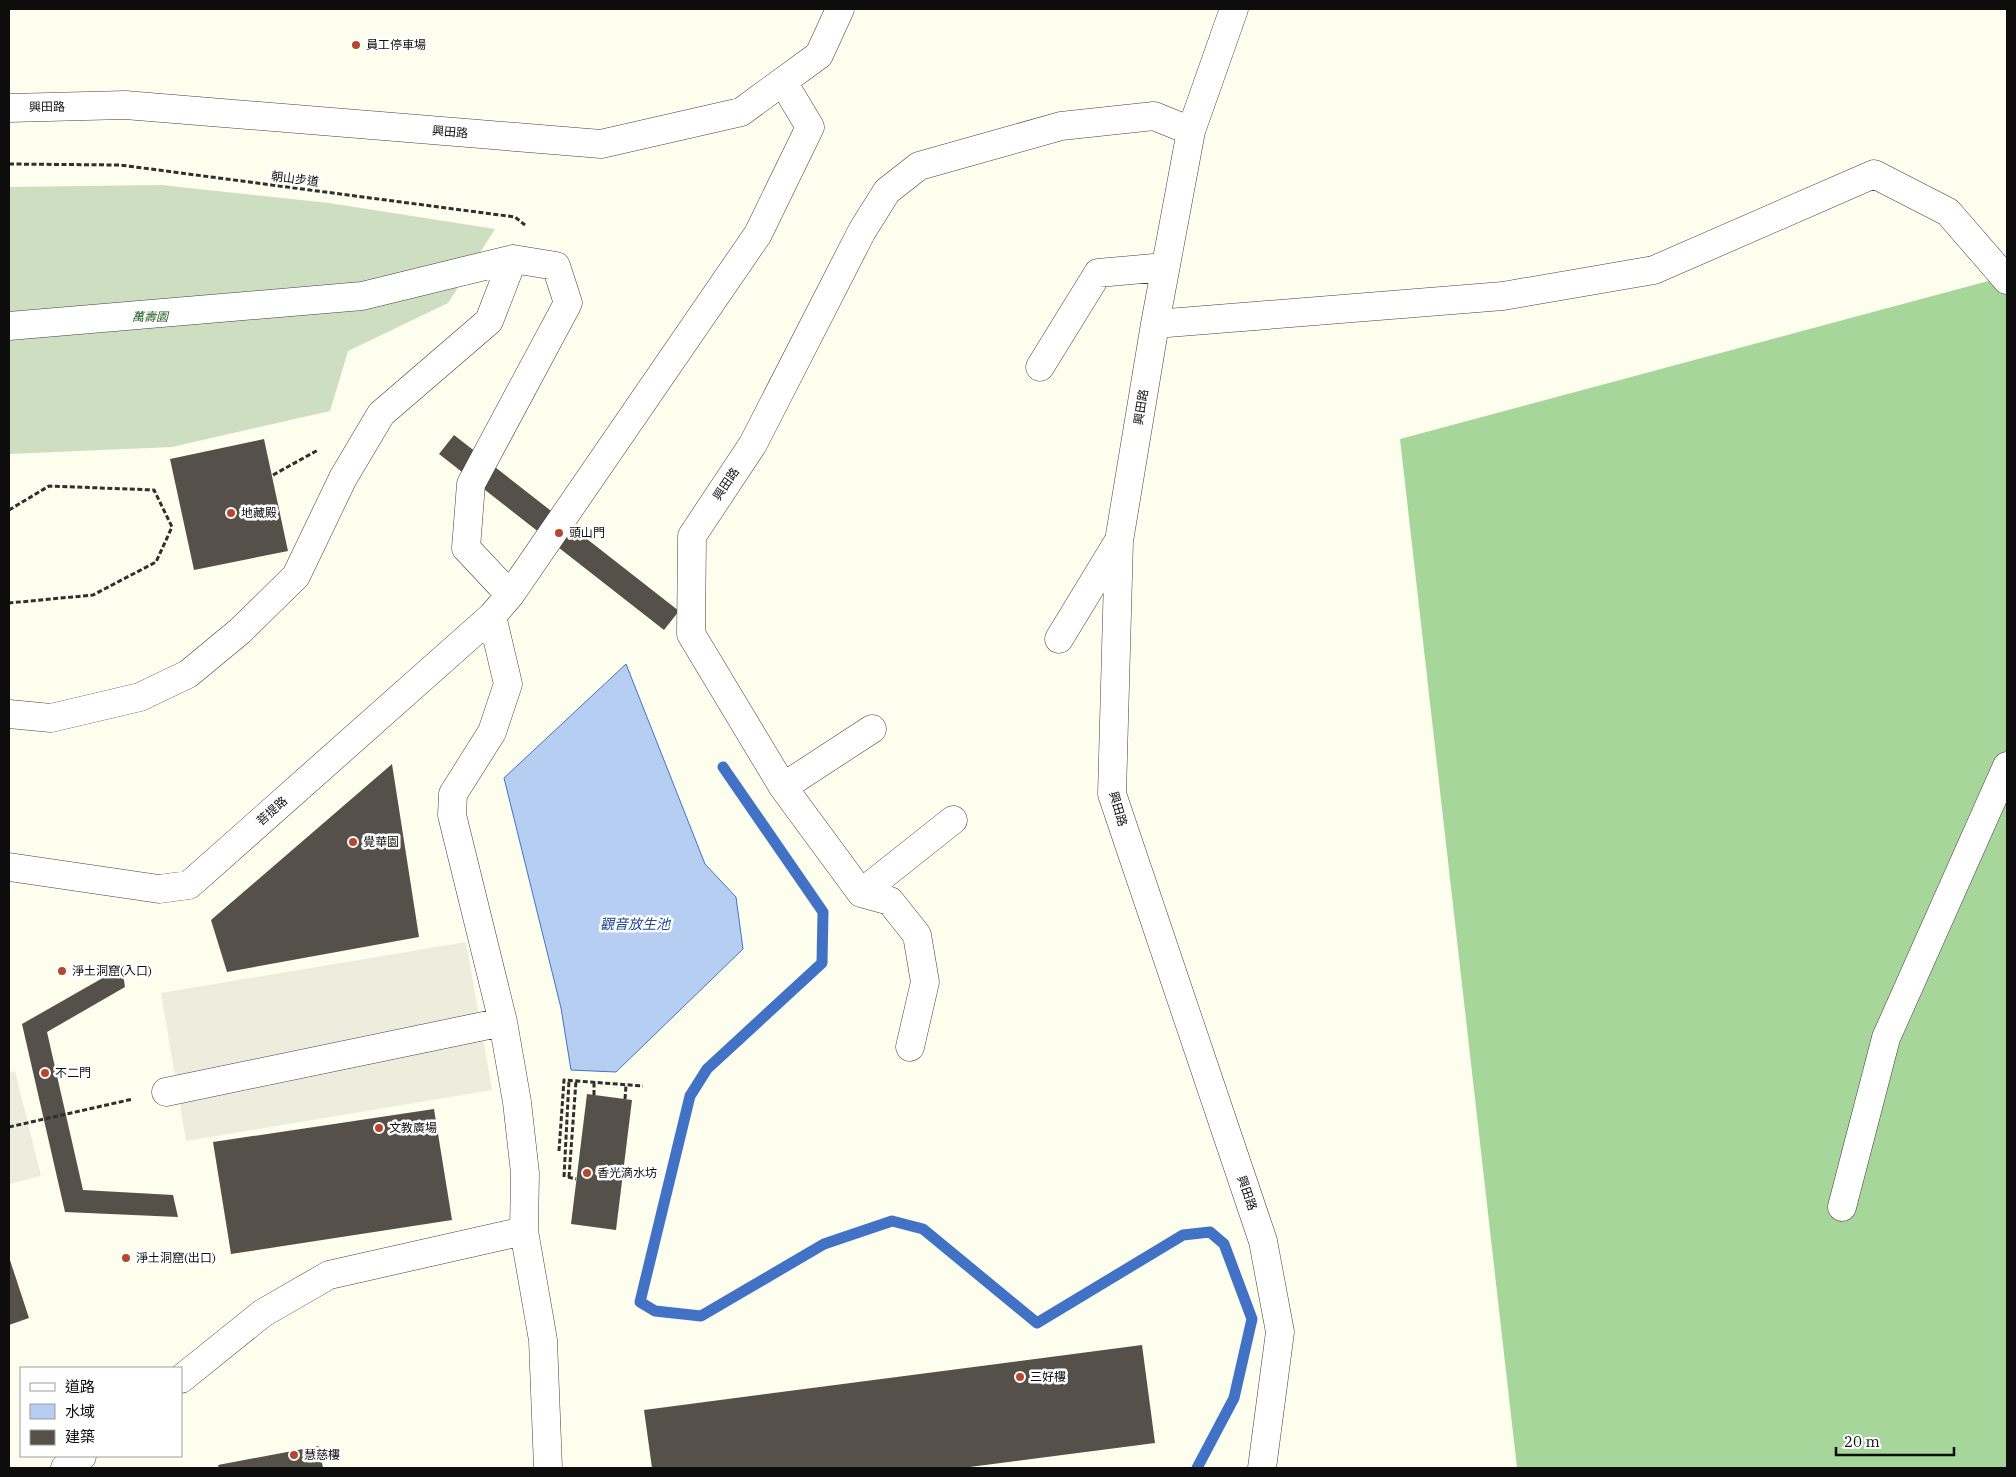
<svg xmlns="http://www.w3.org/2000/svg" width="2016" height="1477" font-family="'IBM Plex Serif','Noto Sans TC',serif">
<style>
.forest{fill:#a7d69a}
.cemetery{fill:#cedec1}
.plaza{fill:#ededde}
.water{fill:#b6cef2;stroke:#4272c5}
.lines{fill:none;stroke-linecap:round;stroke-linejoin:round}
.stream{stroke:#4272c5;stroke-width:11}
.building{fill:#55514a}
.minor-casing{stroke:#404040;stroke-width:29}
.path{stroke:#2f2f2f;stroke-width:3;stroke-dasharray:5 2.5;stroke-linecap:butt}
.minor{stroke:#fff;stroke-width:28}
.poi-dot{fill:#b4472e;stroke:#fff;stroke-width:2}
.labels{text-anchor:middle;stroke-width:5;stroke-linejoin:round;paint-order:stroke}
.poi-label{font-size:12px;fill:#0d0d0d;stroke:#fff;text-anchor:start}
.street-label{font-size:12px;fill:#0d0d0d;stroke:#fff}
.park-label{font-size:12px;font-style:italic;fill:#226123;stroke:#fff}
.water-label{font-size:14px;font-style:italic;fill:#1e4697;stroke:#fff}
</style>
<rect width="100%" height="100%" fill="#fdfeee"/>
<!-- forest -->
<path class="forest" d="M 2007,276 L 2007,1468 L 1517,1468 L 1400,439 Z"/>
<!-- cemetery -->
<path class="cemetery" d="M 161,185 L 329,203 L 495,229 L 448,303 L 348,351 L 330,411 L 172,447 L 9,454 L 9,187 Z"/>
<!-- plaza -->
<path class="plaza" d="M 466,942 L 492,1090 L 186,1141 L 161,993 Z
M 15,1071 L 41,1176 L 9,1184 L 9,1073 Z"/>
<!-- water -->
<path class="water" d="M 626,664 L 705,864 L 736,897 L 743,949 L 616,1072 L 571,1070 L 561,1008 L 504,778 Z"/>
<g class="lines">
<!-- stream -->
<path class="stream" d="M 723,767 L 823,912 L 822,963 L 707,1069 L 690,1096 L 640,1302 L 655,1311 L 701,1316 L 824,1244 L 892,1221 L 923,1229 L 1037,1323 L 1183,1235 L 1210,1232 L 1224,1244 L 1252,1319 L 1234,1398 L 1197,1468"/>
</g>
<!-- building -->
<path class="building" d="M 454,435 L 679,611 L 664,630 L 439,454 Z
M 264,439 L 288,551 L 194,570 L 170,459 Z
M 392,764 L 419,937 L 227,972 L 211,920 Z
M 122,967 L 125,987 L 47,1032 L 83,1190 L 173,1195 L 178,1217 L 65,1212 L 22,1024 Z
M 587,1094 L 632,1100 L 616,1230 L 571,1224 Z
M 434,1109 L 452,1220 L 231,1254 L 213,1142 Z
M 9,1257 L 29,1318 L 9,1325 Z
M 1142,1345 L 1155,1443 L 962,1468 L 652,1468 L 644,1410 Z
M 319,1446 L 323,1468 L 219,1468 L 218,1465 Z"/>
<g class="lines">
<!-- minor casing -->
<g class="minor-casing">
<path id="minor" d="M 1234,9 L 1191,131 L 1155,324 L 1119,541 L 1112,794 L 1263,1241 L 1280,1332 L 1262,1468
M 9,108 L 125,105 L 601,144 L 741,112 L 819,55 L 840,9
M 1155,324 L 1503,296 L 1654,270 L 1874,174 L 1948,212 L 2007,280
M 9,326 L 362,296 L 513,259
M 1040,367 L 1098,273 L 1165,267
M 492,616 L 508,684 L 492,732 L 453,794 L 452,815 L 503,1022 L 517,1102 L 525,1173 L 524,1231 L 543,1340 L 548,1468
M 1059,639 L 1118,542
M 9,714 L 51,718 L 140,697 L 188,674 L 240,631 L 296,576 L 343,478 L 381,414 L 489,321 L 513,259 L 556,266 L 568,303 L 471,484 L 466,548 L 510,595
M 783,787 L 872,729
M 9,867 L 159,889 L 189,885 L 492,616 L 510,595 L 758,234 L 810,127 L 783,82
M 861,893 L 953,820
M 910,1047 L 925,982 L 917,935 L 890,901 L 861,893 L 783,787 L 691,634 L 692,536 L 753,444 L 862,231 L 887,191 L 919,166 L 1061,126 L 1154,116 L 1191,131
M 166,1092 L 503,1022
M 1842,1207 L 1886,1038 L 2007,766
M 181,1379 L 263,1313 L 329,1275 L 524,1231
M 65,1468 L 82,1456"/>
</g>
<!-- path -->
<path class="path" d="M 9,164 L 120,165 L 515,217 L 525,225
M 273,475 L 318,450
M 9,510 L 49,486 L 154,490 L 172,527 L 156,562 L 93,595 L 9,603
M 594,1095 L 594,1082
M 625,1099 L 626,1085
M 9,1127 L 133,1099
M 559,1151 L 564,1080 L 643,1086
M 564,1177 L 569,1080
M 568,1177 L 576,1179
M 569,1177 L 576,1081"/>
<!-- minor -->
<use href="#minor" class="minor"/>
</g>
<!-- markers -->
<g class="poi-dot">
<circle cx="356" cy="45" r="5"/>
<circle cx="231" cy="513" r="5"/>
<circle cx="559" cy="533" r="5"/>
<circle cx="353" cy="842" r="5"/>
<circle cx="62" cy="971" r="5"/>
<circle cx="45" cy="1073" r="5"/>
<circle cx="379" cy="1128" r="5"/>
<circle cx="587" cy="1173" r="5"/>
<circle cx="126" cy="1258" r="5"/>
<circle cx="1020" cy="1377" r="5"/>
<circle cx="294" cy="1455" r="5"/>
</g>
<g class="labels">
<!-- poi labels -->
<g class="poi-label">
<text x="366" y="49">員工停車場</text>
<text x="241" y="517">地藏殿</text>
<text x="569" y="537">頭山門</text>
<text x="363" y="846">覺華園</text>
<text x="72" y="975">淨土洞窟(入口)</text>
<text x="55" y="1077">不二門</text>
<text x="389" y="1132">文教廣場</text>
<text x="597" y="1177">香光滴水坊</text>
<text x="136" y="1262">淨土洞窟(出口)</text>
<text x="1030" y="1381">三好樓</text>
<text x="304" y="1459">慧慈樓</text>
</g>
<!-- street labels -->
<g class="street-label">
<text transform="translate(47 107) rotate(-1)" y="4">興田路</text>
<text transform="translate(450 132) rotate(5)" y="4">興田路</text>
<text transform="translate(295 179) rotate(7)" y="4">朝山步道</text>
<text transform="translate(1141 407) rotate(-81)" y="4">興田路</text>
<text transform="translate(726 484) rotate(-56)" y="4">興田路</text>
<text transform="translate(1118 809) rotate(74)" y="4">興田路</text>
<text transform="translate(272 811) rotate(-42)" y="4">菩提路</text>
<text transform="translate(1247 1193) rotate(71)" y="4">興田路</text>
</g>
<!-- park labels -->
<g class="park-label">
<text x="150" y="321">萬壽園</text>
</g>
<!-- water labels -->
<g class="water-label">
<text x="635" y="929">觀音放生池</text>
</g>
</g>
<!-- border -->
<rect width="2016" height="1477" fill="none" stroke="#0d0d0d" stroke-width="20"/>
<!-- legend -->
<rect x="20" y="1367" width="162" height="90" fill="#ffffff" stroke="#9e9e9e"/>
<rect x="30" y="1383" width="25" height="8" fill="#ffffff" stroke="#9e9e9e"/>
<text x="65" y="1392" font-size="15" fill="#0d0d0d">道路</text>
<rect x="30" y="1404" width="25" height="15" fill="#b6cef2" stroke="#9e9e9e"/>
<text x="65" y="1417" font-size="15" fill="#0d0d0d">水域</text>
<rect x="30" y="1430" width="25" height="15" fill="#55514a" stroke="#9e9e9e"/>
<text x="65" y="1442" font-size="15" fill="#0d0d0d">建築</text>
<!-- scale -->
<path d="M1836 1447v8h118v-8" fill="none" stroke="#0d0d0d" stroke-width="2.5"/>
<text x="1844" y="1447" font-size="15" fill="#0d0d0d" stroke="#ffffff" stroke-width="4" paint-order="stroke">20 m</text>
</svg>
